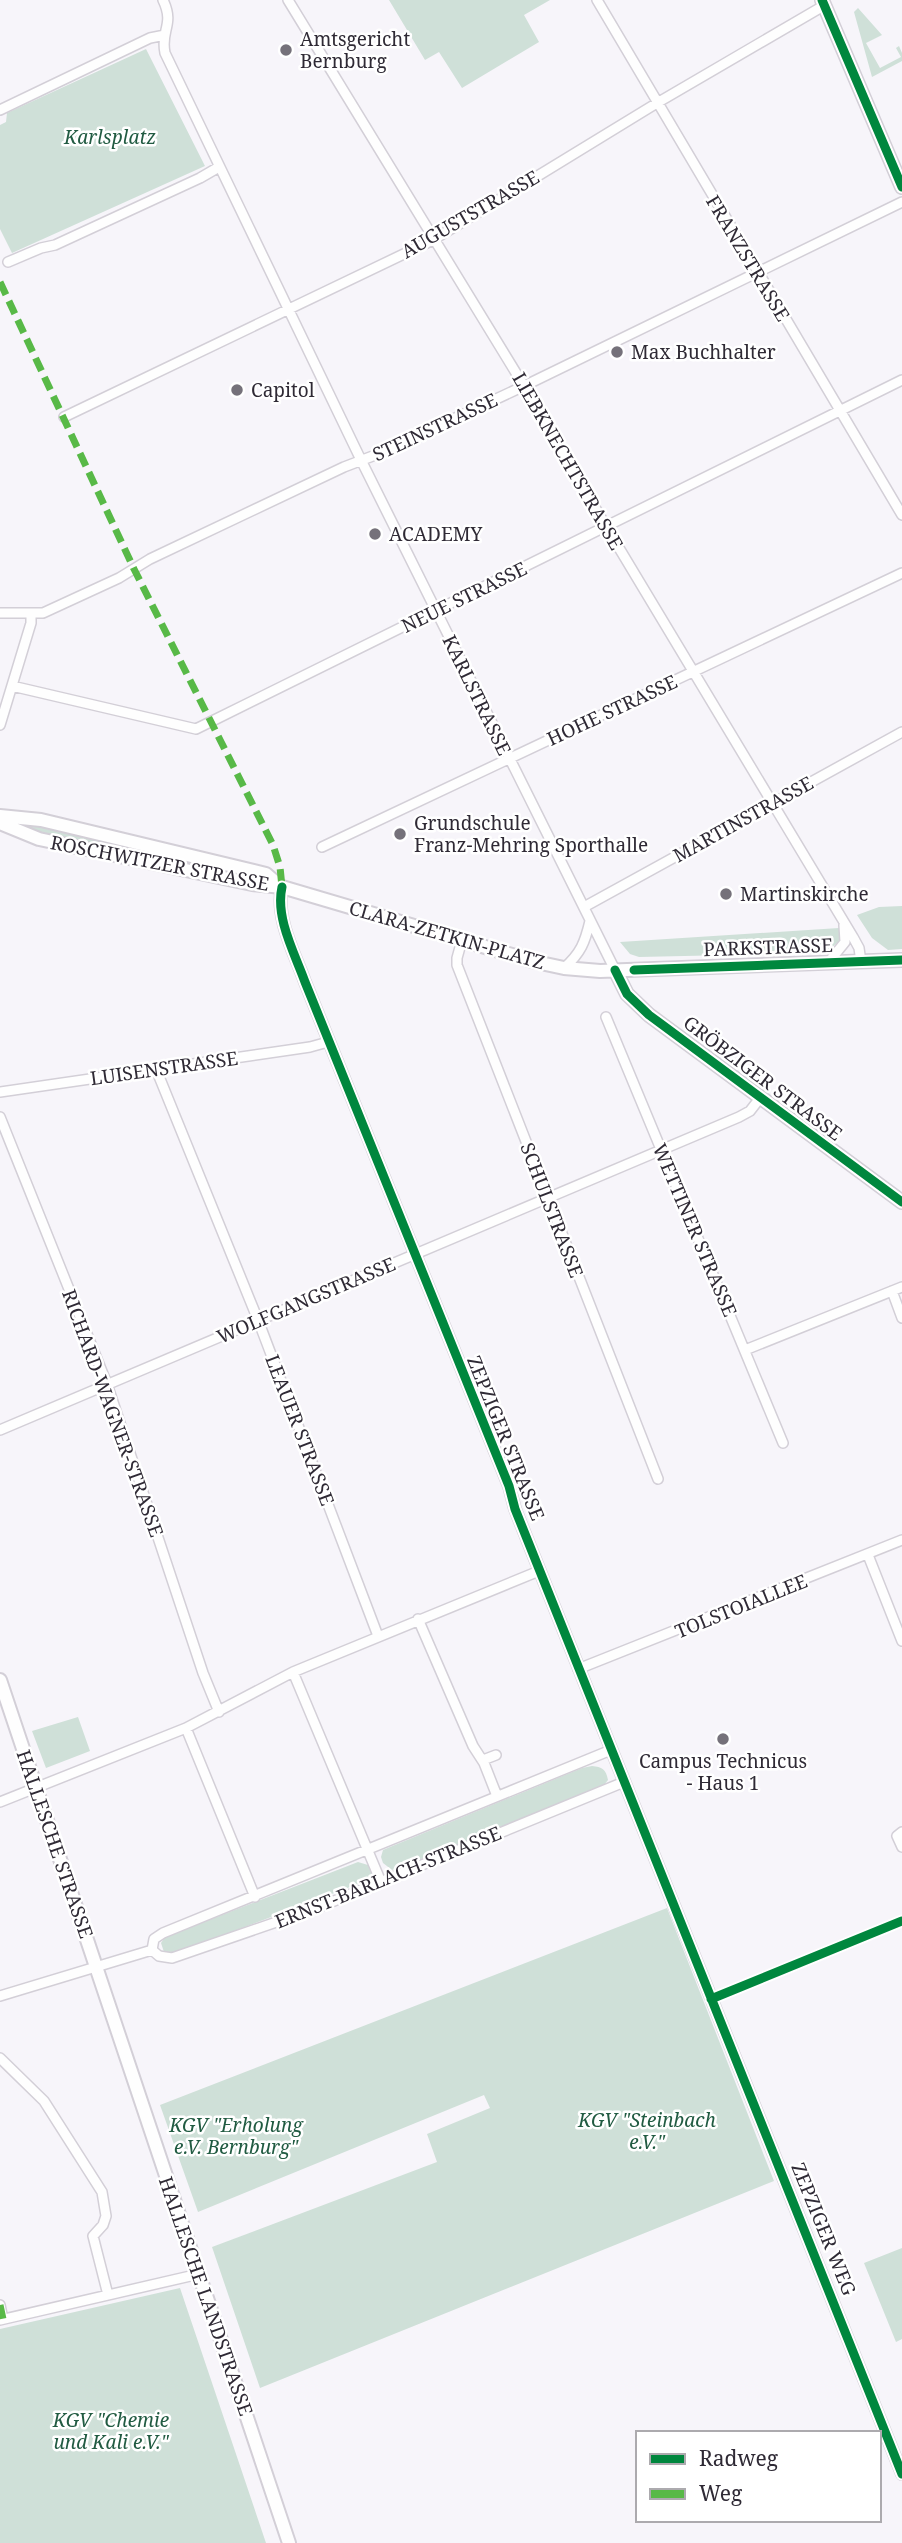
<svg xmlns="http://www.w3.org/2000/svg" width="902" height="2543" font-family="'Noto Serif',serif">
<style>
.green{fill:#cfe0d8}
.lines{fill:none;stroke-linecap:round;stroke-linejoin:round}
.minor-casing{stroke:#d3cfd7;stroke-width:12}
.tertiary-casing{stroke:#d3cfd7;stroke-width:14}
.secondary-casing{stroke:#d3cfd7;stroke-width:16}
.minor{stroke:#fefefe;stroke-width:9}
.tertiary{stroke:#fefefe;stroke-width:10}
.secondary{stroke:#fefefe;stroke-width:12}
.quiet{stroke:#58b947;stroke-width:7;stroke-dasharray:14 7;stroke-linecap:butt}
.cycleway-casing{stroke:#fff;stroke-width:13}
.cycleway{stroke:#00873e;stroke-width:9}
.poi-dot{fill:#75717a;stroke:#fff;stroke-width:2.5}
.labels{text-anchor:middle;stroke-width:5;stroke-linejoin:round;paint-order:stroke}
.poi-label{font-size:19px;fill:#2f2a35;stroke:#fff;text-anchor:start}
.park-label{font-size:19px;font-style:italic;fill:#215b42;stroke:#fff}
.street-label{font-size:19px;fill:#2f2a35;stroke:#fff}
</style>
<rect width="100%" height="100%" fill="#f7f5fa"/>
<!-- green -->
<path class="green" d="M 389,0 L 550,0 L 524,15 L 539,42 L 462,88 L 439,52 L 425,60 Z
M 858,8 L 882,35 L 866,43 L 880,68 L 901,57 L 896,48 L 899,46 L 902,53 L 902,61 L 872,77 L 854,12 Z
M 146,49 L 205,166 L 12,253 L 0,229 L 0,125 L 6,122 L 7,113 Z
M 5,820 L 39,823 L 257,875 L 262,880 L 45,836 Z
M 902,906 L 902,949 L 888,950 L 872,938 L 857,915 L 879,907 Z
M 839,928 L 839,941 L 828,951 L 820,953 L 639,957 L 630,954 L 620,942 Z
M 78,1717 L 90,1751 L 46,1768 L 32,1731 Z
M 592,1766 C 602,1767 606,1769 608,1780 L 604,1785 L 399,1868 L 392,1870 L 383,1863 L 381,1857 L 383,1850 L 390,1847 L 582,1768 Z
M 358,1862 L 368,1865 L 372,1870 L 371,1879 L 182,1951 L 173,1953 L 164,1952 L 161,1943 L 165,1937 Z
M 667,1908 L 774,2181 L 260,2388 L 212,2247 L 437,2162 L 427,2134 L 490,2108 L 484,2095 L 198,2212 L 160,2105 Z
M 902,2248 L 902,2339 L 896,2342 L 864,2263 Z
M 180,2288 L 266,2543 L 0,2543 L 0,2329 Z"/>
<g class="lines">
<!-- minor casing -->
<g class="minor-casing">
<path id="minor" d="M 163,0 C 175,25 160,30 165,53 L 361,460 L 615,970
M 288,0 L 524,386 L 607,528 L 853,937 L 859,948 L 861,962
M 597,0 L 902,515
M 0,110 L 150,38 L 165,35
M 8,262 L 41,248 L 55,245 L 200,178 L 219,167
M 64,417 L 433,240 L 657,103 L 825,5
M 0,613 L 43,613 L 119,578 L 150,559 L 344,467 L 378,454 L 524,386 L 902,202
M 12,686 L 196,729 L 902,380
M 0,725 L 31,623 L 31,615
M 322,847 L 902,573
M 584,907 L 902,732
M 462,940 L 457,958 L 457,965 L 658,1479
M 828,963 L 845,942 L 844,925
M 564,968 C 581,953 585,942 590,921
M 606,1017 L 783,1443
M 156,1069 L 258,1320 L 378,1636
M 0,1092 L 310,1047 L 328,1042
M 0,1117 L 107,1384 L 203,1673 L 219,1712
M 892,1291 L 902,1318
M 745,1350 L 902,1287
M 0,1430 L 739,1117 L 750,1111 L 760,1098
M 868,1555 L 902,1641
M 418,1619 L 473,1746 L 484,1763 L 497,1796
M 578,1669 L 902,1540
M 293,1672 L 381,1882
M 186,1728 L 255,1897
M 483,1760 L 496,1755
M 0,1802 L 186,1728 L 293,1672 L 539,1571
M 902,1832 L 897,1836 L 902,1847
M 152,1950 L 159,1956 L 172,1958 L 317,1908 L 624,1782
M 152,1950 L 154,1939 L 163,1933 L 611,1750
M 0,1996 L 152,1950
M 711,1999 L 902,1921
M 0,2058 L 44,2101 L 102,2192 L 106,2216 L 103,2225 L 93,2236 L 108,2295
M 0,2305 L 3,2319
M 0,2320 L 199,2274"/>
</g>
<!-- tertiary casing -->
<g class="tertiary-casing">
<path id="tertiary" d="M 282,887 C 275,918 295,954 305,982 L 509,1486 L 515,1509 L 902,2474"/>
</g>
<!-- secondary casing -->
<g class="secondary-casing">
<path id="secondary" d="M 822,0 L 902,187
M 0,816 L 41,820 L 254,871 L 266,874 L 281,887
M 0,823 L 39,839 L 252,884 L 282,887 L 536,962 L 564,968 L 600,971 L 902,960
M 615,970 L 627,994 L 649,1015 L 902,1202
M 0,1680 L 289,2543"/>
</g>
<!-- minor -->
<use href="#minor" class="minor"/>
<!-- tertiary -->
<use href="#tertiary" class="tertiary"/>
<!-- secondary -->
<use href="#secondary" class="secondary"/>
<!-- quiet -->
<path class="quiet" d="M 0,282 L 134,569 L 273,845 L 280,867 L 282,887
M 0,2305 L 3,2319"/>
<!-- cycleway casing -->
<g class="cycleway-casing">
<path id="cycleway" d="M 822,0 L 902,187
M 282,887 C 275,918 295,954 305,982 L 509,1486 L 515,1509 L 902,2474
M 615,970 L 627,994 L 649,1015 L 902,1202
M 634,970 L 902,960
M 711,1999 L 902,1921"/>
</g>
<!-- cycleway -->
<use href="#cycleway" class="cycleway"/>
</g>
<!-- markers -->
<g class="poi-dot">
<circle cx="286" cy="50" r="7"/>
<circle cx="617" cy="352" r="7"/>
<circle cx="237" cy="390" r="7"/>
<circle cx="375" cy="534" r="7"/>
<circle cx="400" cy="834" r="7"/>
<circle cx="726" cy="894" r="7"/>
<circle cx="723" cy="1739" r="7"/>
</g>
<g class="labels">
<!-- poi labels -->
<g class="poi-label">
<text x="300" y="46">Amtsgericht<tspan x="300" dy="22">Bernburg</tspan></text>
<text x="631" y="359">Max Buchhalter</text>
<text x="251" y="397">Capitol</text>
<text x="389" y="541">ACADEMY</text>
<text x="414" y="830">Grundschule<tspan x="414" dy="22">Franz-Mehring Sporthalle</tspan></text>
<text x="740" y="901">Martinskirche</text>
<text x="723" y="1768" text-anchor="middle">Campus Technicus<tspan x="723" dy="22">- Haus 1</tspan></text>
</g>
<!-- park labels -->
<g class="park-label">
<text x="110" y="144">Karlsplatz</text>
<text x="647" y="2127">KGV "Steinbach<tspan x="647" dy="22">e.V."</tspan></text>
<text x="236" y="2132">KGV "Erholung<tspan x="236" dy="22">e.V. Bernburg"</tspan></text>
<text x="111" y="2427">KGV "Chemie<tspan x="111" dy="22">und Kali e.V."</tspan></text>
</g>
<!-- street labels -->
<g class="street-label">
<text transform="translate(470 214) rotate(-30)" y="7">AUGUSTSTRASSE</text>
<text transform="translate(748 258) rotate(59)" y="7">FRANZSTRASSE</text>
<text transform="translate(435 427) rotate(-25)" y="7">STEINSTRASSE</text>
<text transform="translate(568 461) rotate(60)" y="7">LIEBKNECHTSTRASSE</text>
<text transform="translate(464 597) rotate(-26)" y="7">NEUE STRASSE</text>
<text transform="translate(477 695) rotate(64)" y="7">KARLSTRASSE</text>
<text transform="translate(612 710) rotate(-25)" y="7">HOHE STRASSE</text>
<text transform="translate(743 819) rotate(-29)" y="7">MARTINSTRASSE</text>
<text transform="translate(160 863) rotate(11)" y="7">ROSCHWITZER STRASSE</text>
<text transform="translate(447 935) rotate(16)" y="7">CLARA-ZETKIN-PLATZ</text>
<text transform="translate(768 947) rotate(-2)" y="7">PARKSTRASSE</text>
<text transform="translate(164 1068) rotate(-8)" y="7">LUISENSTRASSE</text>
<text transform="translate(763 1078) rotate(37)" y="7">GRÖBZIGER STRASSE</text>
<text transform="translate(552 1210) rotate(69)" y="7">SCHULSTRASSE</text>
<text transform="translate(695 1230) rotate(67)" y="7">WETTINER STRASSE</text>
<text transform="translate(306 1300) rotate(-23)" y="7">WOLFGANGSTRASSE</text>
<text transform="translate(113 1413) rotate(70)" y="7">RICHARD-WAGNER-STRASSE</text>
<text transform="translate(300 1430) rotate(69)" y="7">LEAUER STRASSE</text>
<text transform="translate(506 1438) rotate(68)" y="7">ZEPZIGER STRASSE</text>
<text transform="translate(741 1606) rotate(-22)" y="7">TOLSTOIALLEE</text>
<text transform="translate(55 1844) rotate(71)" y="7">HALLESCHE STRASSE</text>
<text transform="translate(388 1877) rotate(-22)" y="7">ERNST-BARLACH-STRASSE</text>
<text transform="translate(824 2229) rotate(68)" y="7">ZEPZIGER WEG</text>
<text transform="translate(206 2296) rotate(71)" y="7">HALLESCHE LANDSTRASSE</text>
</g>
</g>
<!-- legend -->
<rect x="636" y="2431" width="245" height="91" fill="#ffffff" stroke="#acaaae" stroke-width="2"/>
<rect x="650" y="2454" width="35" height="10" fill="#00873e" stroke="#acaaae" stroke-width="2"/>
<text x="699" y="2466" font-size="21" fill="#2f2a35">Radweg</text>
<rect x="650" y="2489" width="35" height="10" fill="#58b947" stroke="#acaaae" stroke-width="2"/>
<text x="699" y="2501" font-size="21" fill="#2f2a35">Weg</text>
</svg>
